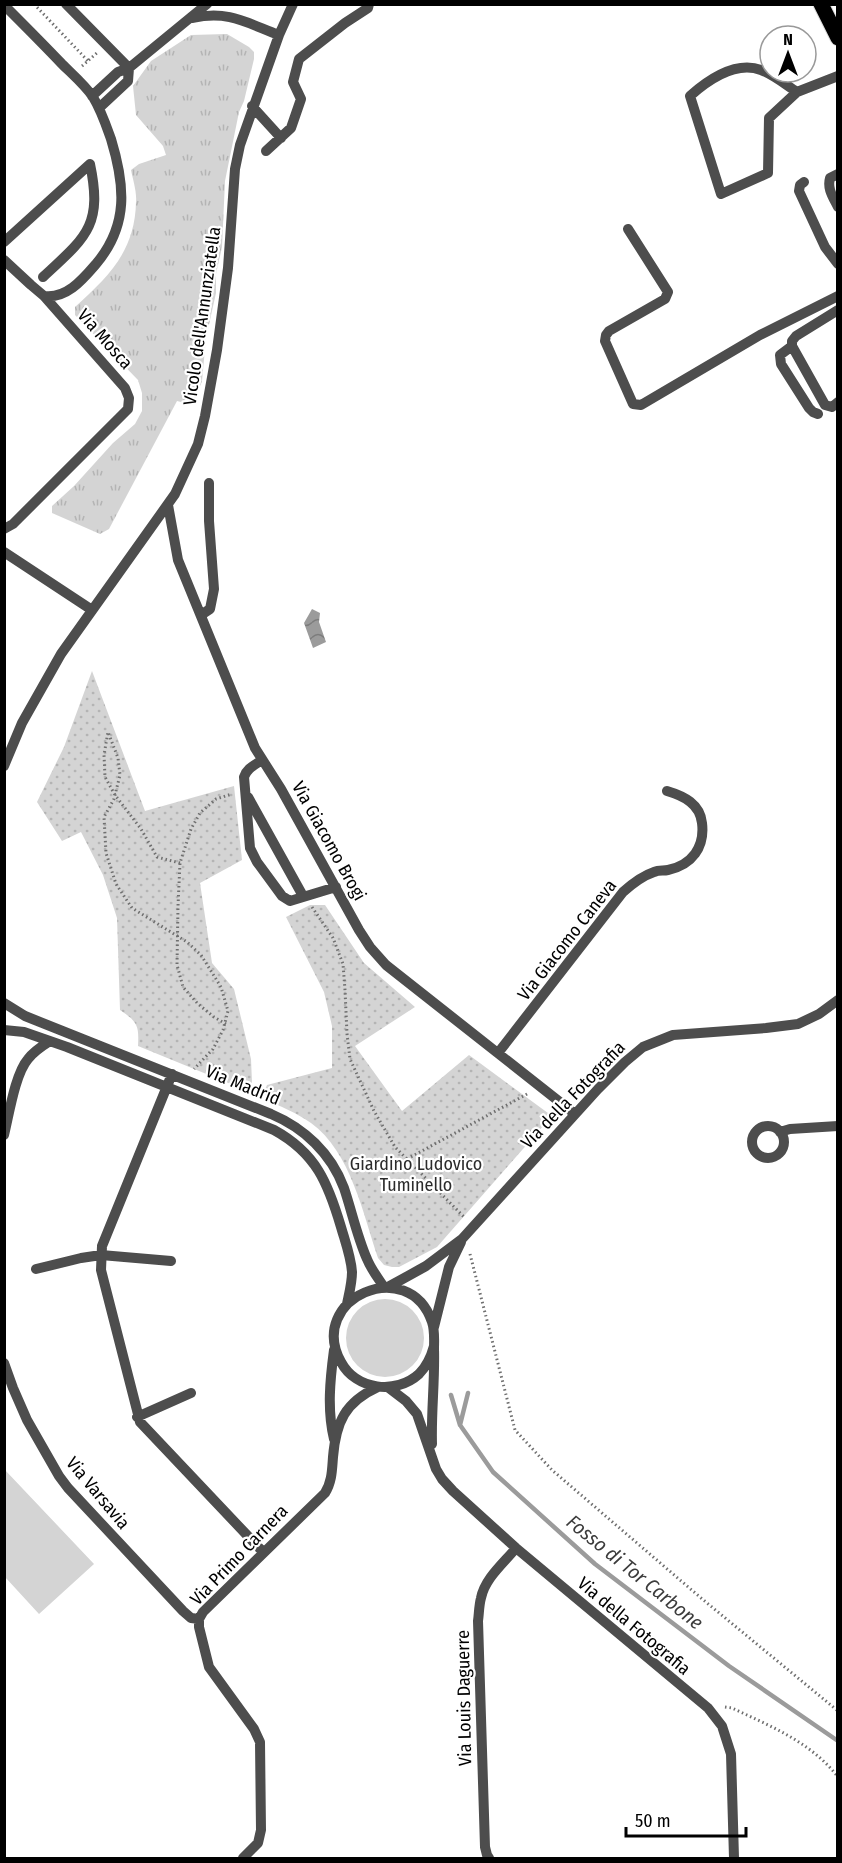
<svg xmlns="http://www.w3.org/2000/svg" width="842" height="1863" font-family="'Fira Sans Condensed',sans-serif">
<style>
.grass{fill:url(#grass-tufts)}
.park{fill:#d4d4d4}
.garden{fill:url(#garden-dots)}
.water{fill:url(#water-waves)}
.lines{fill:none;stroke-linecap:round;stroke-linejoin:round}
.stream{stroke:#9b9b9b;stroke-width:4.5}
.major-casing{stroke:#dbdbdb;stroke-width:17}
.path{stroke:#6f6f6f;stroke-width:3;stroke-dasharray:1.5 3;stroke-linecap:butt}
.minor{stroke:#4d4d4d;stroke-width:10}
.major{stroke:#000;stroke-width:15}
.labels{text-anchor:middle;stroke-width:4.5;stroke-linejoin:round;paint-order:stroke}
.street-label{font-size:18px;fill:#000;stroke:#fff}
.park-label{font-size:18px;fill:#2b2b2b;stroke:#fff}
.water-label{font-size:20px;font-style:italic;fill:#3c3c3c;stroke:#fff}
</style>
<defs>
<pattern id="grass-tufts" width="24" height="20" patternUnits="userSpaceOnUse" patternTransform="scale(1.5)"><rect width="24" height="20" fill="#d4d4d4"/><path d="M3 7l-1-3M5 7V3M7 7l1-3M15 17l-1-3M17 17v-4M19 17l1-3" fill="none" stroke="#b4b4b4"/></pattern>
<pattern id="garden-dots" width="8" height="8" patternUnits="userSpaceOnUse" patternTransform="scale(1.5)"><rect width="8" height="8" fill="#d4d4d4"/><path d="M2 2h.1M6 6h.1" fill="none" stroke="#b4b4b4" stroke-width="1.8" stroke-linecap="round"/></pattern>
<pattern id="water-waves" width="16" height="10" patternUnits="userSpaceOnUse" patternTransform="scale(1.5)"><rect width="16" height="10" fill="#9b9b9b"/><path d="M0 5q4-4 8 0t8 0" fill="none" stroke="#7c7c7c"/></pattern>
</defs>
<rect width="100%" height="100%" fill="#fff"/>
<!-- grass -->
<path class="grass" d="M 227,34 L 249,47 L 254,52 L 254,59 L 244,101 L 239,112 L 225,181 L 222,247 L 216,274 L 216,293 L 206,338 L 202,381 L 193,405 L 177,401 L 109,529 L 100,534 L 52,513 L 52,506 L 74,486 L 113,443 L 135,424 L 142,411 L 142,393 L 138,380 L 75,315 L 75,307 C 109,276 135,251 136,202 C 137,192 133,180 131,170 L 139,164 L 166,155 L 163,146 L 136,115 L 133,86 L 151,61 L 191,35 Z"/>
<!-- park -->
<path class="park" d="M346 1338a39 39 0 1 1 78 0a39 39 0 1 1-78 0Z
M 5,1470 L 94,1564 L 39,1614 L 5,1577 Z"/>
<!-- garden -->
<path class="garden" d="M 92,671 L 145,811 L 234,786 L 242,860 L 200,883 L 212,963 L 234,989 L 251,1059 L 252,1083 L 243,1089 L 138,1046 C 139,1026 138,1022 120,1010 L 117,918 L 103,875 L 81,832 L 62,841 L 37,802 L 64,747 Z
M 310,905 L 325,905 L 364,963 L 415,1007 L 355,1046 L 402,1111 L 469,1055 L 552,1116 L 437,1247 L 399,1267 L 392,1267 L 384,1265 L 378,1258 C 363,1214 351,1152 311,1123 C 297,1113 281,1107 266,1099 L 264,1092 L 267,1085 L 332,1068 L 332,1026 L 324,992 L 286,917 Z"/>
<!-- water -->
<path class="water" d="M 312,609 L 320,613 L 319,622 L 326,642 L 313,648 L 304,623 Z"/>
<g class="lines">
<!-- stream -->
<path class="stream" d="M 468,1393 L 460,1425 L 493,1472 L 595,1564 L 729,1666 L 838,1741
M 451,1395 L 460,1425"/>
<!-- major casing -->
<g class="major-casing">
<path id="major" d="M 821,4 L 838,38"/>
</g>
<!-- path -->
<path class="path" d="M 34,4 L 88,61
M 82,66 L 98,52
M 180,863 L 157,857 L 141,829 L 115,795 L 105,777 L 104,755 L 108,732 L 118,758 L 120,775 L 114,799 L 104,817 L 106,853 L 116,884 L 132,908 L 187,942 L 201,955 L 221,987 L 228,1011 L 223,1030 L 213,1049 L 194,1069
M 312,907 L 333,938 L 343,964 L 345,990 L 347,1034 L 350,1059 L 374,1111 L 395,1147 L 465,1218
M 226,1024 L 214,1017 L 198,1004 L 183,987 L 177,965 L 178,906 L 180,863 L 191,829 L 200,813 L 216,799 L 232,794
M 407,1159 L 529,1093
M 470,1254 L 515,1430 L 552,1470 L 701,1598 L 838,1711
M 725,1707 L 732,1708 C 770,1726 811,1742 838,1777"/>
<!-- minor -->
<path class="minor" d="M 66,4 L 129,68
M 4,5 C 24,25 43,44 62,64 C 72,74 85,85 93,97 C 101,110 106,125 111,139 C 125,185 129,225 96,264 C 83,279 67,299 44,296
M 193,18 C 228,10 247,23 279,35
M 797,92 C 786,85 774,75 761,70 C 736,61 708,80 690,96 L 721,194 L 768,173 L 769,118 L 797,92 L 838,76
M 92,96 L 118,72 L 129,68 L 207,4
M 252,106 L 281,138
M 99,108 L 128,81 L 129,68
M 266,151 L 291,128 L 301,99 L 293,82 L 299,59 L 345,23 L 368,8 L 369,4
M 838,174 L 830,178 C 827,189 833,197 838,207
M 804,182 L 800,185 L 799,191 L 825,247 L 838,264
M 628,229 L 668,292 L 665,299 L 609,331 L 606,335 L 605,341 L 633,404 L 641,405 L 760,335 L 838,296
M 4,242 L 90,164 C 103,226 86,237 43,277
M 4,260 L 31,285 L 44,296 L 125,388 L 129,398 L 128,409 L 13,524 L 4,529
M 838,310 L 796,336 L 792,341 L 792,346 L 825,405 L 832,407 L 838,402
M 792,346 L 780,355 L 781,364 L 809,408 L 813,412 L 818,414
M 168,505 L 178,560 L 255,748 L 281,789 L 359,930 L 370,947 L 386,965 L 575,1114
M 4,552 L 92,610
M 201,615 L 210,609 L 214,589 L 209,521 L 209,483
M 262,760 C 255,765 247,768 244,777 L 250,848 L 257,862 L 282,896 L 290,901 L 336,887
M 4,766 L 22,723 L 61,654 L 175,494 L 198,444 L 205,416 L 217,350 L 228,268 L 235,169 L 240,145 L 279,35 L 293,4
M 248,797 L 303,896
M 4,1003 L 25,1016 L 271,1114 C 304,1128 331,1153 344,1188 C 352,1212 357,1236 367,1259 C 371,1269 378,1278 384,1287
M 4,1030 L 24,1032 L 67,1047 L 274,1130 C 316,1153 328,1183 341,1227 C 345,1241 351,1257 352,1272 C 352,1283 349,1294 347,1304
M 498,1053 L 623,892 C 633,883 642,876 654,872 C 659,870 663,871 668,870 C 692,865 705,847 702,823 C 700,804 684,796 667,791
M 172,1074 L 102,1246 L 101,1270 L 140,1422 L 263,1552
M752 1142a16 16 0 1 1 32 0a16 16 0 1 1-32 0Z
M 780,1132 L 790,1129 L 838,1126
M 4,1135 C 9,1115 15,1074 28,1059 C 34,1051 42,1046 50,1041
M 36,1269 L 81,1258 L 101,1255 L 171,1261
M 388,1287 L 426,1266 L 462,1239 L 598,1089 L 625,1062 L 643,1047 L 673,1035 L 766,1028 L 798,1024 L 819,1014 L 838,1000
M 434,1327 L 449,1267 L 461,1242
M 4,1363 L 13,1388 L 27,1420 L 59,1476 L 68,1488 L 183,1611 L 191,1618 L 199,1619
M 389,1388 L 406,1401 L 417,1414 L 436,1469 L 442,1479 L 453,1491 L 516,1548 L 708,1708 L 722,1726 L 731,1754 L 734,1858
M 137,1417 L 191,1393
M 334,1439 C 327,1410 330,1380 334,1350
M 432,1444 C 431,1412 435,1381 434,1349 C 434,1340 435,1331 432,1322 C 409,1254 306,1298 341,1362 C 356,1390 396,1395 419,1374 C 427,1366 431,1357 434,1346
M 243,1858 L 258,1843 L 261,1830 L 260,1742 L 254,1729 L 209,1667 L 199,1627 L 199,1619 L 203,1612 L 325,1493 C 332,1482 332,1470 333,1457 C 336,1422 345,1402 378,1387
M 489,1858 L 487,1855 L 485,1847 L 478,1621 C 479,1614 479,1605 481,1598 C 485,1578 504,1563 516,1548"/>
<!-- major -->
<use href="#major" class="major"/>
</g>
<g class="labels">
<!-- street labels -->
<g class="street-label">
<text transform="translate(202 316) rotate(-82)" y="6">Vicolo dell'Annunziatella</text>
<text transform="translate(105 339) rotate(49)" y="6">Via Mosca</text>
<text transform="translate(329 841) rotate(61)" y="6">Via Giacomo Brogi</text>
<text transform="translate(567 940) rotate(-52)" y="6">Via Giacomo Caneva</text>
<text transform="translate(243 1085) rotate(22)" y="6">Via Madrid</text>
<text transform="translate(573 1095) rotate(-46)" y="6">Via della Fotografia</text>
<text transform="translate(98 1493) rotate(50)" y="6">Via Varsavia</text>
<text transform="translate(239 1555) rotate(-46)" y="6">Via Primo Carnera</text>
<text transform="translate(634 1626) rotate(40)" y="6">Via della Fotografia</text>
<text transform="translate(464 1698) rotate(-91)" y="6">Via Louis Daguerre</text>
</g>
<!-- park labels -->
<g class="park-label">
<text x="416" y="1170">Giardino Ludovico<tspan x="416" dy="21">Tuminello</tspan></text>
</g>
<!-- water labels -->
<g class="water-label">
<text transform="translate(635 1572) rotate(39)" y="7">Fosso di Tor Carbone</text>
</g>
</g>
<!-- border -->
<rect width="842" height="1863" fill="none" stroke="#000000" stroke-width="12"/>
<!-- north arrow -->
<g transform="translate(788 54)"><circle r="28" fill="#ffffff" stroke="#999999" stroke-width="1.5"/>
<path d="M0-4.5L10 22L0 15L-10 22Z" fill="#000000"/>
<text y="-9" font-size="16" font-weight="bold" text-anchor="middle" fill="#000000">N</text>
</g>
<!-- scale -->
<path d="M626 1827v9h120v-9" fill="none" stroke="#000000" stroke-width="3"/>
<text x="635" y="1827" font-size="18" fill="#000000" stroke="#ffffff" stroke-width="4.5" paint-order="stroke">50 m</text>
</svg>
